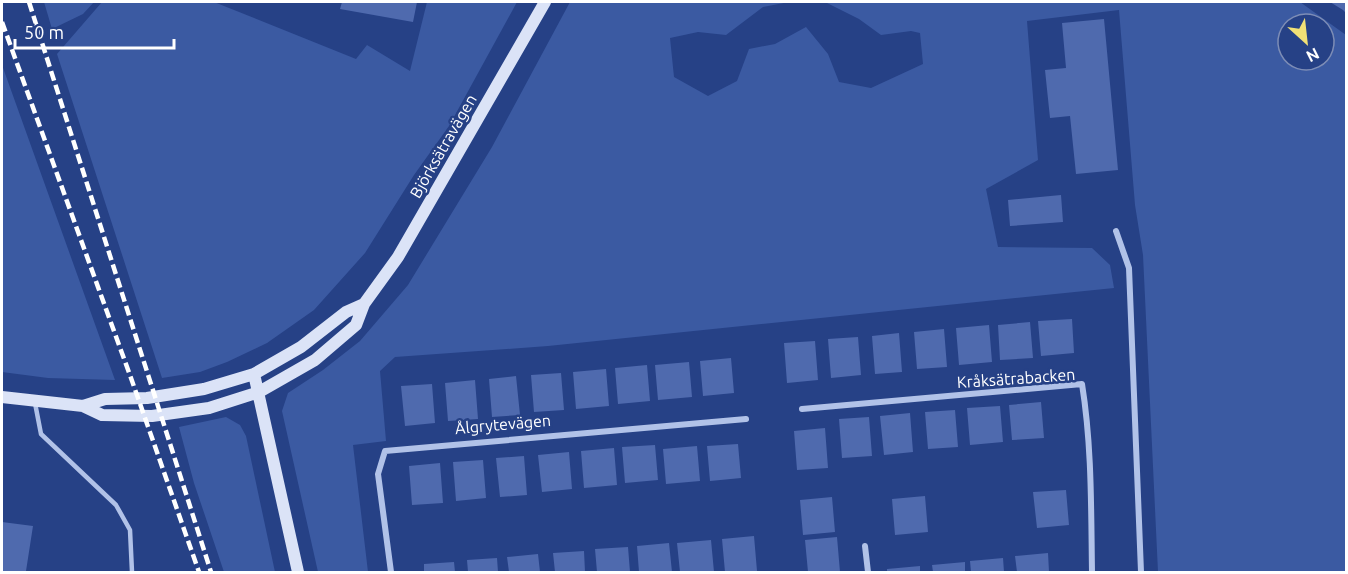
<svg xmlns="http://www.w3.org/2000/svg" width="1348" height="574" font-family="Ubuntu,sans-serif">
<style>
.green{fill:#3b5aa2;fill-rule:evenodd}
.building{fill:#4f6aae}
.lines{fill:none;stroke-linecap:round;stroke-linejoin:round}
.lane{stroke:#b1c2e8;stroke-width:4.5}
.street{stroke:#b1c2e8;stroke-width:6}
.secondary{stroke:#dbe3f7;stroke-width:12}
.rail{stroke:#fff;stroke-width:4.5;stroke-dasharray:10 4.5;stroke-linecap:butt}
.labels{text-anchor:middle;stroke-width:5;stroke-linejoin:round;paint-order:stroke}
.street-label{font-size:16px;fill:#fff;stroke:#264186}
</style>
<rect width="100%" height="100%" fill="#264186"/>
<!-- green -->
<path class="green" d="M 44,2 L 94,2 L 83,14 L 52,29 Z
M 102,2 L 214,2 L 356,59 L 367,45 L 410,71 L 427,2 L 517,2 L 449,126 L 414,175 L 365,253 L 314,310 L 267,343 L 227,362 L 200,372 L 162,378 L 57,54 Z
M 570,2 L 789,2 L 763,7 L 726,35 L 698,32 L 670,38 L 674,77 L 708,96 L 737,81 L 749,49 L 775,44 L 806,27 L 828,54 L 839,82 L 871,88 L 923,64 L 920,33 L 911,31 L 881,35 L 859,19 L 825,2 L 1300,2 L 1346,35 L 1346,572 L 1158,572 L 1143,255 L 1135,205 L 1119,10 L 1027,21 L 1038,160 L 986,189 L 998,247 L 1092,248 L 1110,265 L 1114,288 L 548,346 L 395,357 L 380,371 L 386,441 L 353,445 L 368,572 L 318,572 L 282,411 L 288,393 L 323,370 L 360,341 L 408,285 L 492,147 ZM 1288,24 L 1324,24 L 1324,60 L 1288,60 Z
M 2,65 L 115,380 L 48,378 L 2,372 Z
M 226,417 L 240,425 L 246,436 L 275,572 L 224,572 L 194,483 L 179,427 Z"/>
<!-- building -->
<path class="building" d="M 342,2 L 417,2 L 413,22 L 340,9 Z
M 1330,2 L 1346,2 L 1346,13 L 1343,10 Z
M 1104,19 L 1118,170 L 1076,174 L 1070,116 L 1050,118 L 1045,70 L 1066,68 L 1062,23 Z
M 1061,195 L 1063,222 L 1010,226 L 1008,200 Z
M 1072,319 L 1074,353 L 1041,356 L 1038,321 Z
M 1030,322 L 1033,358 L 1000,360 L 998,325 Z
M 989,325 L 992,362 L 959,365 L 956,328 Z
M 944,329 L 947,367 L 917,369 L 914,332 Z
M 899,333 L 902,372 L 875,374 L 872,336 Z
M 858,337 L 861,375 L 831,378 L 828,339 Z
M 815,341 L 818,380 L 787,383 L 784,343 Z
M 731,358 L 734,393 L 703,396 L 700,361 Z
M 689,362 L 692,397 L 658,400 L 655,365 Z
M 647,365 L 650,401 L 618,404 L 615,368 Z
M 606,369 L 609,406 L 576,409 L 573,372 Z
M 561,373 L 564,410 L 534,412 L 531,375 Z
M 516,376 L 520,415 L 492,417 L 489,379 Z
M 475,380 L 478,419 L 448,421 L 445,383 Z
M 432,384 L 435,423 L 405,426 L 401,386 Z
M 1041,402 L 1044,438 L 1012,440 L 1009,405 Z
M 1000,406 L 1003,442 L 970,445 L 967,408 Z
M 955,410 L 958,447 L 928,449 L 925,412 Z
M 910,413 L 913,452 L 884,455 L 880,416 Z
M 869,417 L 872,456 L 842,458 L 839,419 Z
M 825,428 L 828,468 L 797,470 L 794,431 Z
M 738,444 L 741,478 L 710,481 L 707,446 Z
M 655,445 L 658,480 L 625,483 L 622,447 Z
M 697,446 L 700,481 L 666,484 L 663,449 Z
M 614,448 L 617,485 L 584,488 L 581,451 Z
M 569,452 L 572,489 L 542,492 L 538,455 Z
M 524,456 L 527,495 L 500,497 L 496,458 Z
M 483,460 L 486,498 L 456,501 L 453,462 Z
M 440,463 L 443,503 L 412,505 L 409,466 Z
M 1066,490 L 1069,525 L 1037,528 L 1033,492 Z
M 925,496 L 928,532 L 895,535 L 892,499 Z
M 832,497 L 835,532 L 803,535 L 800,500 Z
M 2,522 L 33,526 L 26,571 L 30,572 L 2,572 Z
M 754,536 L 757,571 L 725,572 L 722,539 Z
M 837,537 L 840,572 L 808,572 L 805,540 Z
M 711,540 L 714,572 L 680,572 L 677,543 Z
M 669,543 L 672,572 L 639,572 L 637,546 Z
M 628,547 L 630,572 L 597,572 L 595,549 Z
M 584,551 L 585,572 L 555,572 L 553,553 Z
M 1048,553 L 1049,572 L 1017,572 L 1015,556 Z
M 538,554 L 540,572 L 509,572 L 507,557 Z
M 497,558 L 498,572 L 468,572 L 467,560 Z
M 1003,558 L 1004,572 L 971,572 L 970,561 Z
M 454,562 L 455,572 L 424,572 L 424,564 Z
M 965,562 L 965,572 L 933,572 L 932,565 Z
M 920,566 L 920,572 L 887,572 L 887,569 Z"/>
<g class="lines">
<!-- lane -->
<path class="lane" d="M 35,403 L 41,434 L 116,505 L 130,530 L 132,572"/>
<!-- street -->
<path class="street" d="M 1116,231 L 1129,268 L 1141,572
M 802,409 L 1082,384 C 1092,446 1091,509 1092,572
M 865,546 L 868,572
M 391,572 L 378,474 L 385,451 L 746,419"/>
<!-- secondary -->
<path class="secondary" d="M 254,374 L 298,572
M 2,397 L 83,406 L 102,415 L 152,416 L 209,408 L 259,392 L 315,360 L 356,325 L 364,304 L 398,257 L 545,2
M 83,406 L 105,399 L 147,398 L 204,389 L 254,374 L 301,347 L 346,312 L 364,304"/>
<!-- rail -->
<path class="rail" d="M 29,2 L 211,572
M 2,22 L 131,378 L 199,572"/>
</g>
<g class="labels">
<!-- street labels -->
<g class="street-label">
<text transform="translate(443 146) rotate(-60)" y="6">Björksätravägen</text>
<text transform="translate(1016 378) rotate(-4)" y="6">Kråksätrabacken</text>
<text transform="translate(503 424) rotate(-5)" y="6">Ålgrytevägen</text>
</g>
</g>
<!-- border -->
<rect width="1348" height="574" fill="none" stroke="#ffffff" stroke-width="6"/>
<!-- north arrow -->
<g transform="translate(1306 42) rotate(153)"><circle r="28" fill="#264186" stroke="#7d8db6" stroke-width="1.5"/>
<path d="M0-4.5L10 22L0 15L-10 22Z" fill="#f1e076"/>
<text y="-9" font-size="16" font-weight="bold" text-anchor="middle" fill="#ffffff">N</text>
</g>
<!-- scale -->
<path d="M15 39v9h159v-9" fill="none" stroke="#ffffff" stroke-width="3"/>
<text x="24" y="39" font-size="18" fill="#ffffff" stroke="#264186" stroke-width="4.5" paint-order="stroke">50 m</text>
</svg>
